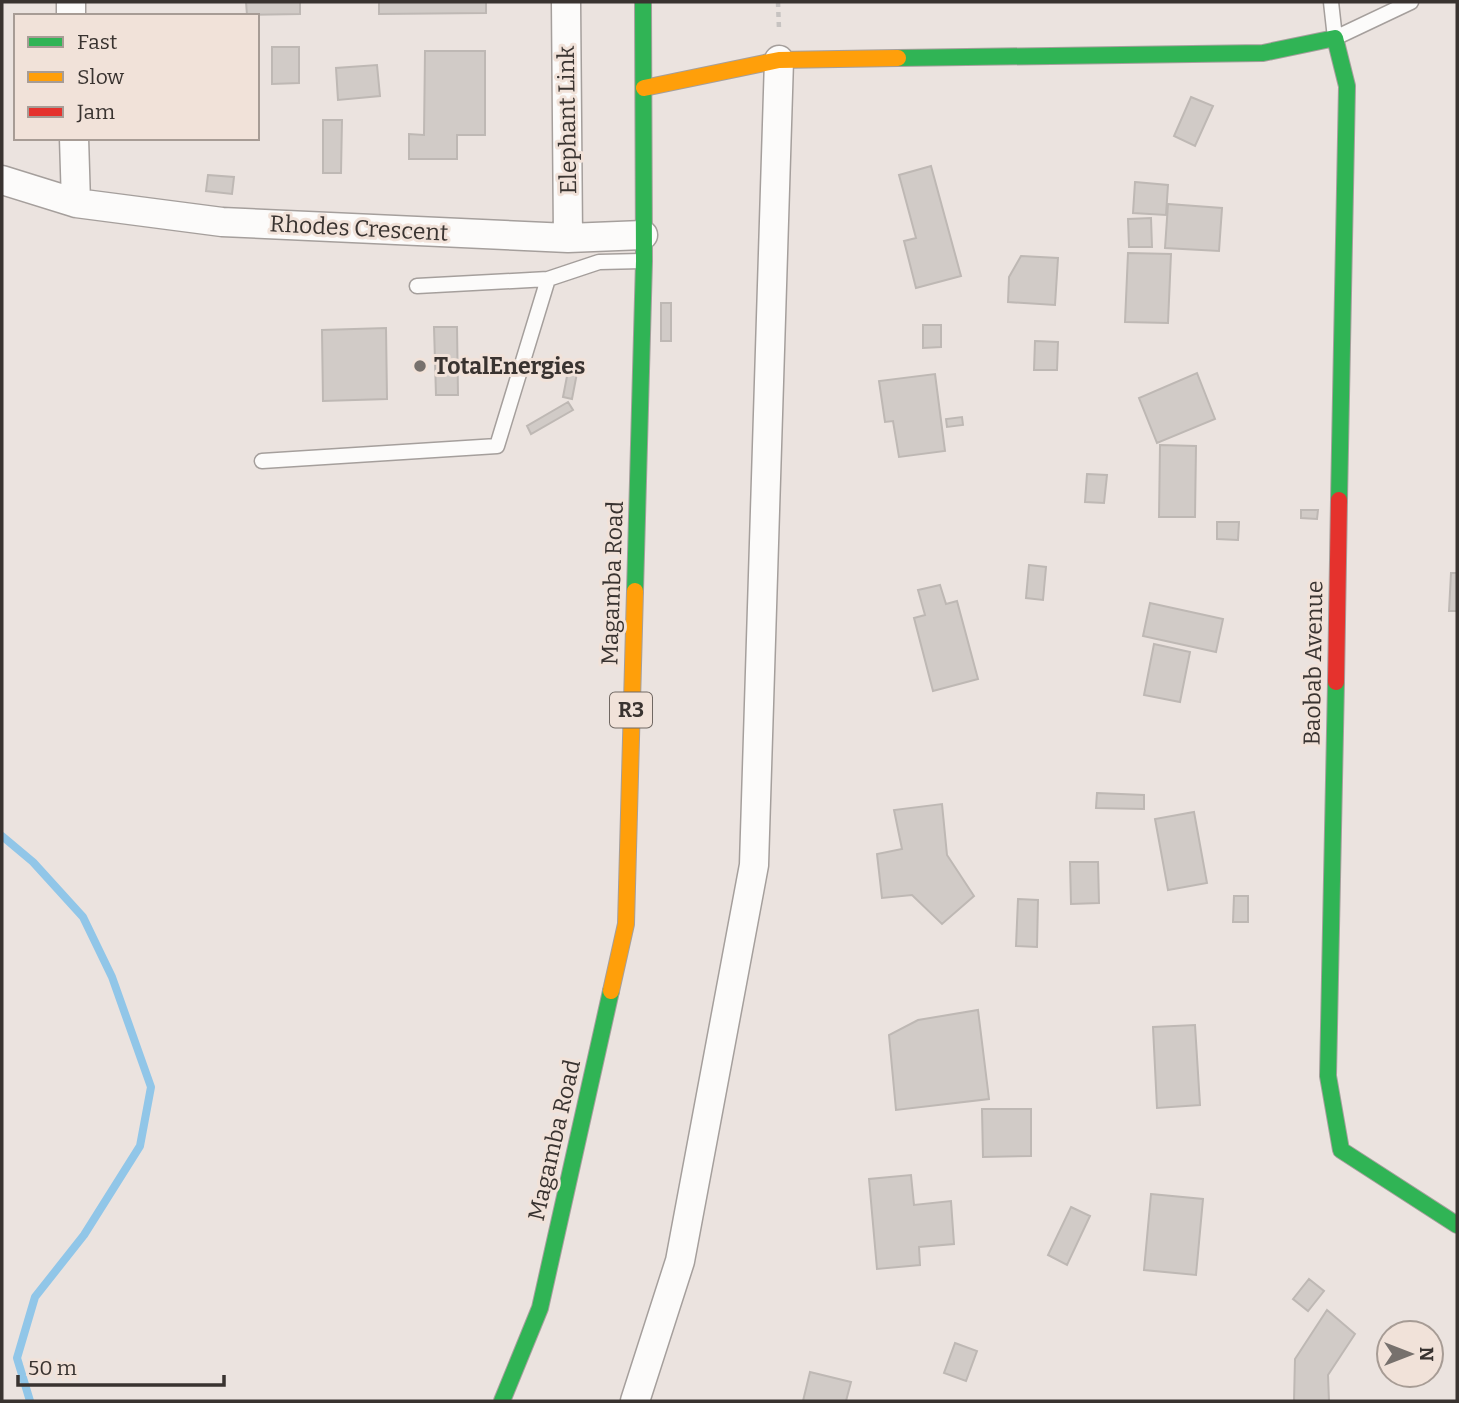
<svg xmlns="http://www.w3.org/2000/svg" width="1459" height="1403" font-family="Bitter,serif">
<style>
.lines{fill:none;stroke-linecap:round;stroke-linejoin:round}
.stream{stroke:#91c6e8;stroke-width:8}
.building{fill:#d1cbc7;stroke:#beb8b4;stroke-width:2}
.lane-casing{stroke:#a59f9c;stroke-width:17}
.street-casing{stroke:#a59f9c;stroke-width:31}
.fast-casing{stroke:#a59f9c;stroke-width:18}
.slow-casing{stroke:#a59f9c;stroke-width:18}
.jam-casing{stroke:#a59f9c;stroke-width:18}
.path{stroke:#c7c3c1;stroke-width:4.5;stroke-dasharray:5 5;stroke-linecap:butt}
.lane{stroke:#fcfbfa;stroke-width:14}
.street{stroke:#fcfbfa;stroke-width:28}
.fast{stroke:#30b455;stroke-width:16}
.slow{stroke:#ff9f0a;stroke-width:16}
.jam{stroke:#e5322d;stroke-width:16}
.poi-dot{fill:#77716d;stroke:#f1e2d9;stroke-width:2.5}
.labels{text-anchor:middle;stroke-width:6;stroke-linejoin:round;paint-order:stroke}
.shield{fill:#f1e2d9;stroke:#706863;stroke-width:2}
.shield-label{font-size:21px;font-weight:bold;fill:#393330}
.street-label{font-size:23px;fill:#393330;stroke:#f1e2d9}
.poi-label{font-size:23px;font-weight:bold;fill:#393330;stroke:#f1e2d9;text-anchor:start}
</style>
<rect width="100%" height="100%" fill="#ebe3df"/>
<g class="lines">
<!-- stream -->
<path class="stream" d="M 2,836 L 33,862 L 83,917 L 112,977 L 151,1087 L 140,1146 L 84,1235 L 35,1297 L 17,1358 L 30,1401"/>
</g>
<!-- building -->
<path class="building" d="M 246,2 L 300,2 L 300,14 L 247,15 Z
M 379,2 L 486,2 L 486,13 L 379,14 Z
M 272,47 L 299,47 L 299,83 L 272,84 Z
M 425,51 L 485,51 L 485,135 L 457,135 L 457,159 L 409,159 L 409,134 L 424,135 Z
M 377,65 L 380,96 L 338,100 L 336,68 Z
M 1191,97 L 1213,106 L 1195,146 L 1174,136 Z
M 323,120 L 342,120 L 341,173 L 323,173 Z
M 931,166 L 961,276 L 916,288 L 904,241 L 916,238 L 899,175 Z
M 208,175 L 234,177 L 232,194 L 206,191 Z
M 1135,182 L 1168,185 L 1166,215 L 1133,213 Z
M 1168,204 L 1222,208 L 1219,251 L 1165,248 Z
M 1151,218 L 1152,247 L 1129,247 L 1128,219 Z
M 1128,253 L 1171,254 L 1168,323 L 1125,322 Z
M 1021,256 L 1058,258 L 1055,305 L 1008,302 L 1009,277 Z
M 661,303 L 671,303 L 671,341 L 661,341 Z
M 923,325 L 941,325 L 941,347 L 923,348 Z
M 434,327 L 457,327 L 458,395 L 436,395 Z
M 386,328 L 387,399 L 323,401 L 322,330 Z
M 1035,341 L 1058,342 L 1057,370 L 1034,370 Z
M 568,371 L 577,373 L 572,399 L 563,397 Z
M 1197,373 L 1215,419 L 1157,443 L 1139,398 Z
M 935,374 L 945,451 L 899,457 L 893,421 L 885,422 L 879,381 Z
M 568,402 L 573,410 L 531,434 L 527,426 Z
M 962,417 L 963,425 L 947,427 L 946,419 Z
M 1160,445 L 1196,446 L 1195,517 L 1159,517 Z
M 1087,474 L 1107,475 L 1104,503 L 1085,502 Z
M 1301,510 L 1318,510 L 1317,519 L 1301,518 Z
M 1217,522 L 1239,522 L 1238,540 L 1217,539 Z
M 1029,565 L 1046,567 L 1043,600 L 1026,598 Z
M 1451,573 L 1457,573 L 1457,611 L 1449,611 Z
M 940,585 L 946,604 L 957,601 L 978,679 L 933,691 L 914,618 L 925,615 L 918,590 Z
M 1150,603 L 1223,619 L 1216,652 L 1143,636 Z
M 1154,644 L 1190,652 L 1180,702 L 1144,695 Z
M 1097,793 L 1144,795 L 1144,809 L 1096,808 Z
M 942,804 L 947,855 L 974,896 L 942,924 L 912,895 L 882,898 L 877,854 L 902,849 L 894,810 Z
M 1194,812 L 1207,883 L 1168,890 L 1155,819 Z
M 1070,862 L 1098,862 L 1099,903 L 1071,904 Z
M 1234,896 L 1248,896 L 1248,922 L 1233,922 Z
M 1018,899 L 1038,900 L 1037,947 L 1016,946 Z
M 978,1010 L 989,1099 L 896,1110 L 889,1035 L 918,1020 Z
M 1195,1025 L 1200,1105 L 1157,1108 L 1153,1027 Z
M 982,1109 L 1031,1109 L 1031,1156 L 983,1157 Z
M 911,1175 L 914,1205 L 951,1201 L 954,1244 L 919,1247 L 920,1265 L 877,1269 L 869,1179 Z
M 1151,1194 L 1203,1199 L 1196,1275 L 1144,1270 Z
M 1071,1207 L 1090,1216 L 1067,1265 L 1048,1255 Z
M 1309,1279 L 1324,1291 L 1308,1311 L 1293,1299 Z
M 1327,1310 L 1355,1334 L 1328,1375 L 1329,1401 L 1294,1401 L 1295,1359 Z
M 955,1343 L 977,1351 L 966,1381 L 944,1373 Z
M 810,1372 L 851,1382 L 846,1401 L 803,1401 Z"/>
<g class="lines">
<!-- lane casing -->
<g class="lane-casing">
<path id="lane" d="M 1331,2 L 1335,38 L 1411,2
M 417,286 L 548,279
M 262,461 L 497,446 L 548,279 L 599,262 L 642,261"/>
</g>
<!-- street casing -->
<g class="street-casing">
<path id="street" d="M 71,2 L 71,16
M 566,2 L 568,238
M 74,138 L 76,203
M 2,180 L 76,203 L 222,222 L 568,238 L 643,235
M 635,1401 L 680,1261 L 754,865 L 779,60"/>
</g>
<!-- fast casing -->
<g class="fast-casing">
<path id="fast" d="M 898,58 L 1263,53 L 1335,38 L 1347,86 L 1339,500
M 635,591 L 644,261 L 643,2
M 1336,682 L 1328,1076 L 1341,1150 L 1457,1225
M 502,1401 L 540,1308 L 611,991"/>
</g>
<!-- slow casing -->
<g class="slow-casing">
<path id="slow" d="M 644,88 L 779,60 L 898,58
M 611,991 L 626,924 L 635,591"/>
</g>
<!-- jam casing -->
<g class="jam-casing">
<path id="jam" d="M 1336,682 L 1339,500"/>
</g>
<!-- path -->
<path class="path" d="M 778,2 L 779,29"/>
<!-- lane -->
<use href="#lane" class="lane"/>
<!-- street -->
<use href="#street" class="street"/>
<!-- fast -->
<use href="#fast" class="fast"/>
<!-- slow -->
<use href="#slow" class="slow"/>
<!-- jam -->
<use href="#jam" class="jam"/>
</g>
<!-- markers -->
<circle class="poi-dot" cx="420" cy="366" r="7"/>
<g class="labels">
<!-- shield labels -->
<rect class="shield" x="610" y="692.5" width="42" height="35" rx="5"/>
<g class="shield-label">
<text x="631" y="717">R3</text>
</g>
<!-- street labels -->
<g class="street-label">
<text transform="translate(567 120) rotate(-91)" y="8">Elephant Link</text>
<text transform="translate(359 228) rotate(3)" y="8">Rhodes Crescent</text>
<text transform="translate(612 583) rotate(-88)" y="8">Magamba Road</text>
<text transform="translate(1313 663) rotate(-89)" y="8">Baobab Avenue</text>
<text transform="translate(554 1140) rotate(-77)" y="8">Magamba Road</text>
</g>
<!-- poi labels -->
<g class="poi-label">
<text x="434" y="374">TotalEnergies</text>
</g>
</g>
<!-- border -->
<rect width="1459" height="1403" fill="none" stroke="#393330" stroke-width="7"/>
<!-- legend -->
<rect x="14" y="14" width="245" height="126" fill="#f1e2d9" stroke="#a79c95" stroke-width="2"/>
<rect x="28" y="37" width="35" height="10" fill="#30b455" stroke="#a79c95" stroke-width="2"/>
<text x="77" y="49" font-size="21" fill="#393330">Fast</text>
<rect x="28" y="72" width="35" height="10" fill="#ff9f0a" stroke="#a79c95" stroke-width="2"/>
<text x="77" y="84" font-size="21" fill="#393330">Slow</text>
<rect x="28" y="107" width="35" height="10" fill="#e5322d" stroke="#a79c95" stroke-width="2"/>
<text x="77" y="119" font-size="21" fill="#393330">Jam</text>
<!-- north arrow -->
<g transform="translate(1410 1354) rotate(90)"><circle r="33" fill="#f1e2d9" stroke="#a79c95" stroke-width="2"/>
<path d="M0-5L12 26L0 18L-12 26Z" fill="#77716d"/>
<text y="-10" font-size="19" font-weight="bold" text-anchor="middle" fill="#393330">N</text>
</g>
<!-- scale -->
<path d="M18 1375v10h206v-10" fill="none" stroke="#393330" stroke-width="3.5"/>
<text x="28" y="1375" font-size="21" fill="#393330" stroke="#f1e2d9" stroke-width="5" paint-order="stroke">50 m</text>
</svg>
